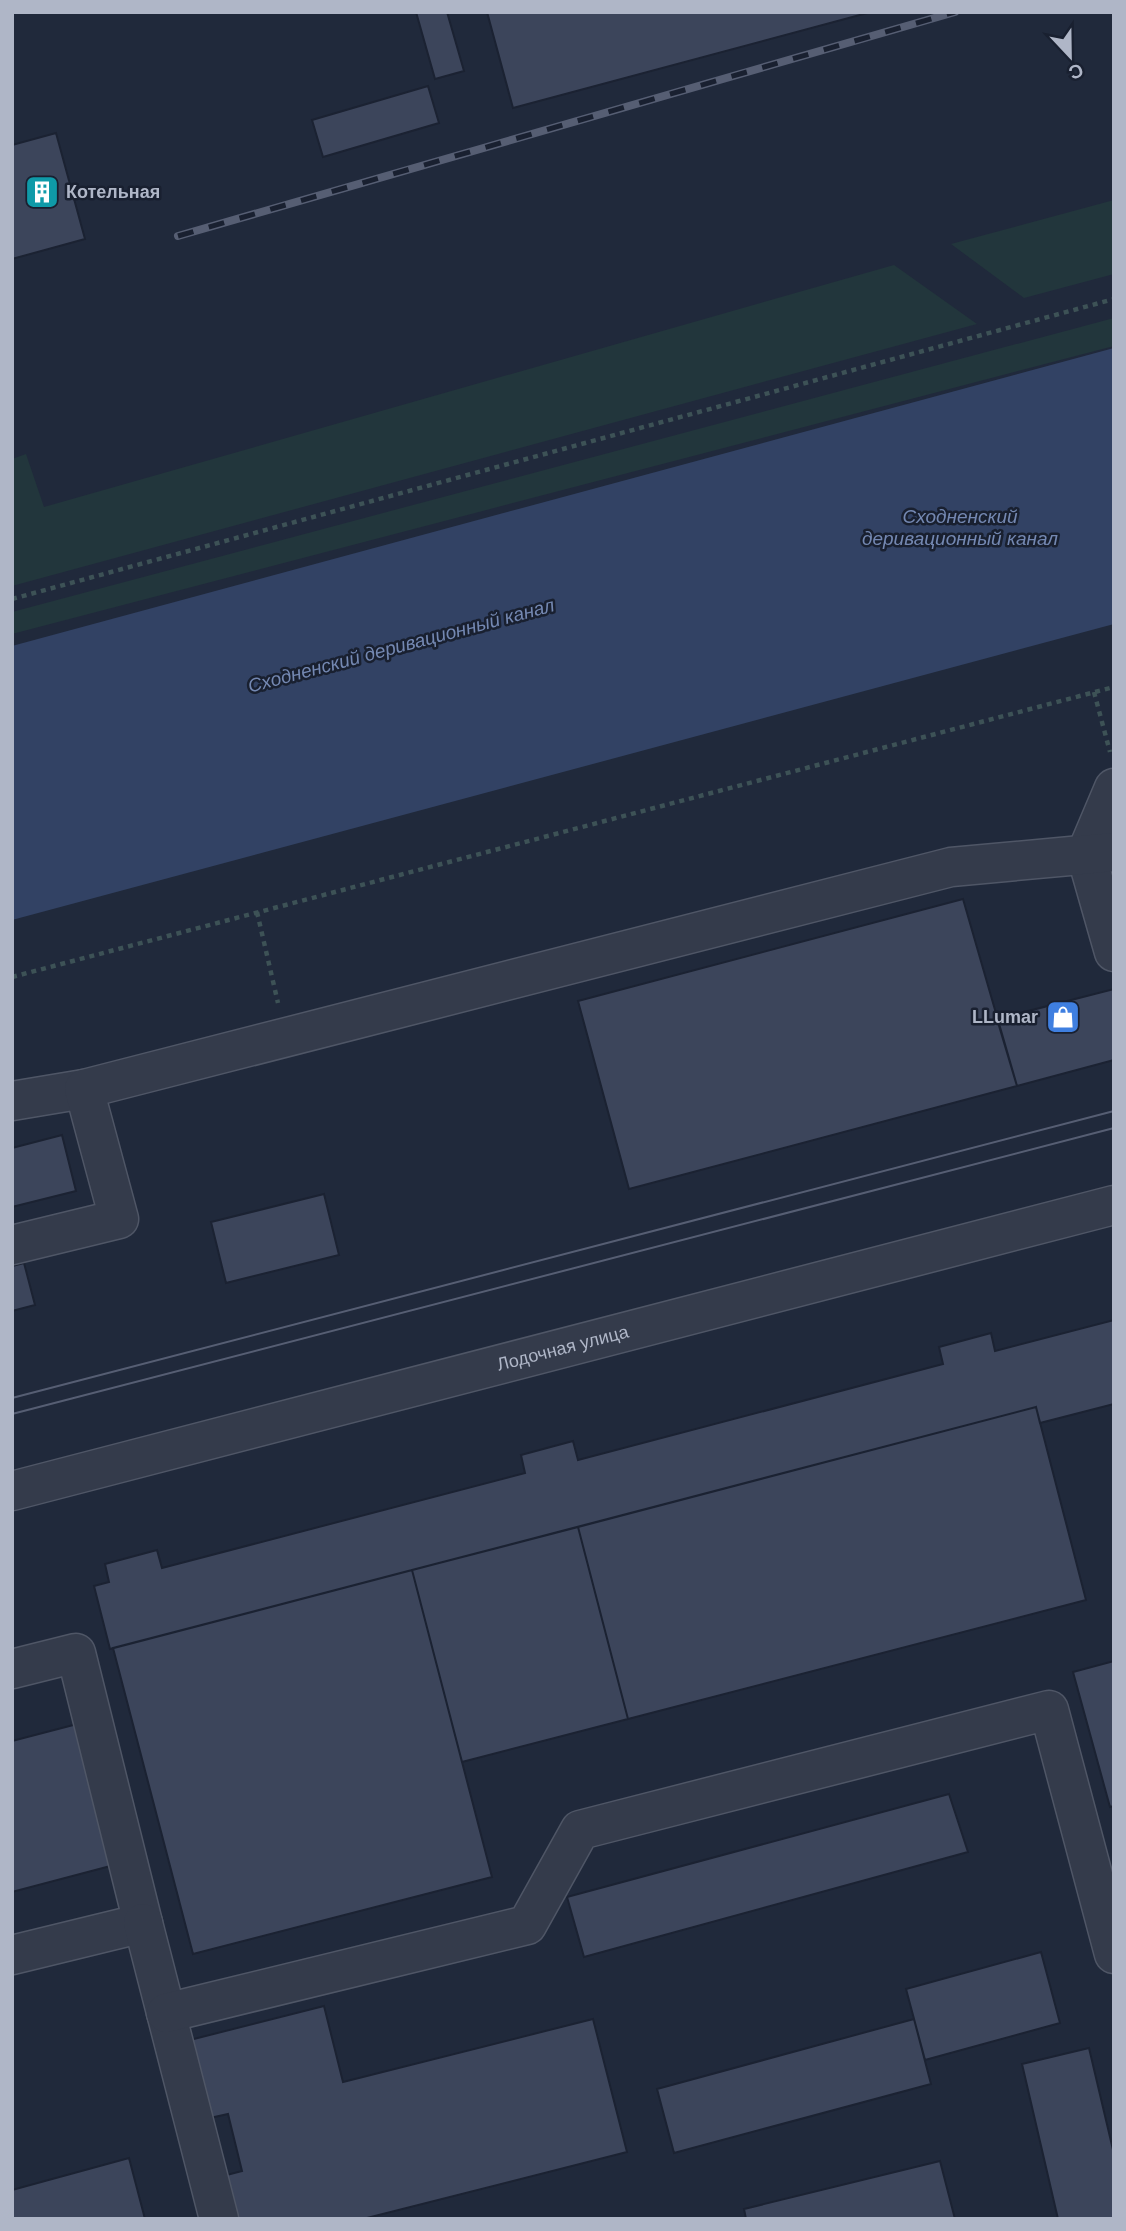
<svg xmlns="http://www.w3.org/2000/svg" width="1126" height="2231" font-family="Arial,sans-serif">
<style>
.green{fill:#22363c}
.water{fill:#324264}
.building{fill:#3c455b;stroke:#1b2232;stroke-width:2}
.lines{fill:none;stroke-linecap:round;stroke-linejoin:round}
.minor-casing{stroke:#4f5666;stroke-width:41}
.path{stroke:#3d5256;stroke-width:4.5;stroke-dasharray:5 5;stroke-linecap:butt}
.minor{stroke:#343b4b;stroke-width:38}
.tram{stroke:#565e73;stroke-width:2}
.rail-casing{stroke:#565e73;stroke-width:8}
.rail{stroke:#192030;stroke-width:5;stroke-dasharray:16;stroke-linecap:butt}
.labels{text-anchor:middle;stroke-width:5;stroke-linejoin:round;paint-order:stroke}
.poi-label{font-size:18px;font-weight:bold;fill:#afb6c7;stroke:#192030;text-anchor:start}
.street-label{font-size:18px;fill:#afb6c7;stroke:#192030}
.water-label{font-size:19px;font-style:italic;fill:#7488b2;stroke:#192030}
</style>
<rect width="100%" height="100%" fill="#20293b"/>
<!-- green -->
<path class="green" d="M 1114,200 L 1114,274 L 1024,298 L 951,244 Z
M 894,265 L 977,324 L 12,586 L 12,459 L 26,454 L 44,507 Z
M 1114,318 L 1114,346 L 12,634 L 12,612 Z"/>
<!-- water -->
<path class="water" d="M 1114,348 L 1114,624 L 12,920 L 12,646 Z"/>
<!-- building -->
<path class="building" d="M 416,12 L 447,12 L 464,71 L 435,79 Z
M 487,12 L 871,12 L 513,108 Z
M 428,86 L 439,123 L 323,157 L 312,120 Z
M 56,133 L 85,239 L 12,259 L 12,145 Z
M 963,899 L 1017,1086 L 629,1189 L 578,1001 Z
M 1114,989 L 1114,1060 L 1017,1086 L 997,1019 Z
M 62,1135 L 76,1191 L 12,1207 L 12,1148 Z
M 324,1194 L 339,1255 L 226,1283 L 211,1222 Z
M 24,1263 L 35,1305 L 12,1311 L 12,1266 Z
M 1114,1320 L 1114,1404 L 1040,1423 L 1036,1407 L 110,1649 L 94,1586 L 109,1582 L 105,1564 L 157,1550 L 162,1568 L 525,1473 L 521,1455 L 573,1441 L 578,1460 L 943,1364 L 939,1347 L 991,1333 L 995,1351 Z
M 1036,1407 L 1086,1600 L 628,1719 L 578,1527 Z
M 578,1527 L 628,1719 L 462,1762 L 412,1570 Z
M 412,1570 L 492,1877 L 193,1954 L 113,1648 Z
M 1114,1661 L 1114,1806 L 1110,1807 L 1073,1672 Z
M 81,1723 L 118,1864 L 12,1892 L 12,1741 Z
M 949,1794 L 968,1852 L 584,1957 L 567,1897 Z
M 1041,1952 L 1060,2023 L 925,2060 L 906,1989 Z
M 324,2006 L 343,2082 L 593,2019 L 627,2152 L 363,2219 L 225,2219 L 215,2178 L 242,2171 L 228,2114 L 201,2120 L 182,2042 Z
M 914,2019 L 931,2084 L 674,2153 L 657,2089 Z
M 1089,2048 L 1114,2154 L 1114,2219 L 1058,2219 L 1022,2064 Z
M 129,2158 L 145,2219 L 12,2219 L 12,2190 Z
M 940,2161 L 955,2219 L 746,2219 L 744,2209 Z"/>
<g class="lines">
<!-- minor casing -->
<g class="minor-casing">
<g id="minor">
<path d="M 1114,788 L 1086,854 L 1114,952"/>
<path d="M 12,1101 L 84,1089"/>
<path d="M 12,1245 L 119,1219 L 84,1089 L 951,867 L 1114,852"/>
<path id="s1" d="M 12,1491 L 1114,1205"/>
<path d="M 12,1669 L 76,1653 L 143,1923 L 12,1955"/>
<path d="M 143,1923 L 219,2219"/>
<path d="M 166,2013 L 527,1925 L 580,1830 L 1049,1710 L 1114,1954"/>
</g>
</g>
<!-- path -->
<path class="path" d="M 12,599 L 1114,299
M 1094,692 L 1110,752
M 257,912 L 278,1003
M 12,977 L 1114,687"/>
<!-- minor -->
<use href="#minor" class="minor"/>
<!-- tram -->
<path class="tram" d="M 12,1398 L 1114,1111
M 12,1414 L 1114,1128"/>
<!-- rail casing -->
<g class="rail-casing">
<path id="rail" d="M 178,236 L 955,12"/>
</g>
<!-- rail -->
<use href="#rail" class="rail"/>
</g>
<!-- icons -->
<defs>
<g id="building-square" transform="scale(1.75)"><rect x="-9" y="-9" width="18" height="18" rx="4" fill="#0f9aa8" stroke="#192030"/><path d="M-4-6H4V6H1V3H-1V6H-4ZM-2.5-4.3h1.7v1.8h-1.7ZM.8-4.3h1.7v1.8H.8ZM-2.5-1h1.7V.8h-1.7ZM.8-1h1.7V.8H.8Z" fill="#fff"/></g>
<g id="shop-square" transform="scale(1.75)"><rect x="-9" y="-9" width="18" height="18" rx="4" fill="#3f7fe0" stroke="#192030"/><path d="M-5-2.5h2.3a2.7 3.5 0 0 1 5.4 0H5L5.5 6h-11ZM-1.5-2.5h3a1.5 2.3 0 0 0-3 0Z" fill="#fff"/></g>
</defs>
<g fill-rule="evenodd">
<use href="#building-square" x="42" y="192"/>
<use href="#shop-square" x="1063" y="1017"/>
</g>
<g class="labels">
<!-- poi labels -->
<g class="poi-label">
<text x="66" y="198">Котельная</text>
<text x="1038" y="1023" text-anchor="end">LLumar</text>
</g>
<!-- street labels -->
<g class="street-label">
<text dy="6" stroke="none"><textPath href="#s1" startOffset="569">Лодочная улица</textPath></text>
</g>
<!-- water labels -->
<g class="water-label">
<text x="960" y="523">Сходненский<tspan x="960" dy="22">деривационный канал</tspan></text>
<text transform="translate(401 645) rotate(-15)" y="7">Сходненский деривационный канал</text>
</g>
</g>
<!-- border -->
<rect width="1126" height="2231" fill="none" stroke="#afb6c7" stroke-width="28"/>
<!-- north arrow -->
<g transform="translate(1070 56) rotate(158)" stroke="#192030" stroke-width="5" paint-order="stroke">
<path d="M0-5L12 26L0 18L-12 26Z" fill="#afb6c7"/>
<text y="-10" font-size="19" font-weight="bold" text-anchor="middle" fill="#afb6c7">С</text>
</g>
</svg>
